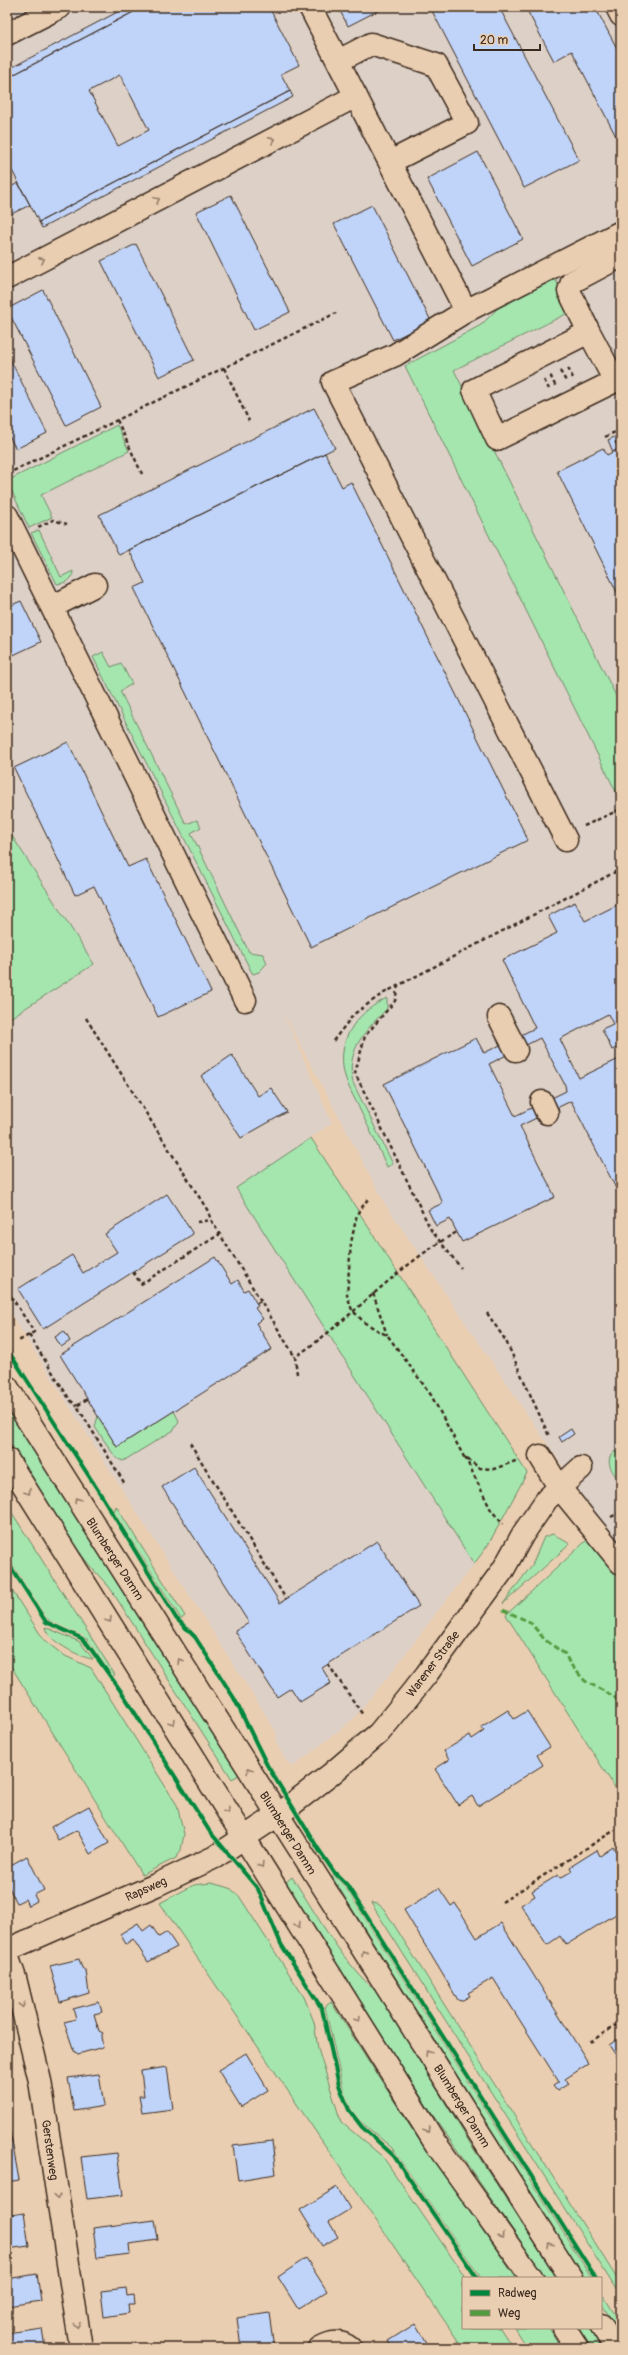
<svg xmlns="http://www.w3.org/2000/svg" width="628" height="2355" font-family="Pangolin,sans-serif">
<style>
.built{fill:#ddd0c7}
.green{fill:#a5e6af;stroke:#708866}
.building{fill:#c0d4f9;stroke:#3b2a1e;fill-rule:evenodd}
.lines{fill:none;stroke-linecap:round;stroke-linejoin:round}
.minor-casing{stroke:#3b2a1e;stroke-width:25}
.major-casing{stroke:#3b2a1e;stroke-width:25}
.path{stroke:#3b2a1e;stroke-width:2.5;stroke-dasharray:4 3;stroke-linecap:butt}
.minor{stroke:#eaceb1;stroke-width:22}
.major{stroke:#eaceb1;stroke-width:22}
.quiet{stroke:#529c3f;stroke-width:3;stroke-dasharray:6 3;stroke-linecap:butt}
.cycleway-casing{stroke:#eaceb1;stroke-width:6}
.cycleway{stroke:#00873e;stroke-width:4}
.oneway{stroke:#927c68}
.labels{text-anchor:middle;stroke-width:3.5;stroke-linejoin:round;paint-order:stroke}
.street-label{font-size:12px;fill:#3b2a1e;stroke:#eaceb1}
</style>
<rect width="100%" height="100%" fill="#eaceb1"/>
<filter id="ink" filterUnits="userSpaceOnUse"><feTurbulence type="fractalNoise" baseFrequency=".025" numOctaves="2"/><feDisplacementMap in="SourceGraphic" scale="8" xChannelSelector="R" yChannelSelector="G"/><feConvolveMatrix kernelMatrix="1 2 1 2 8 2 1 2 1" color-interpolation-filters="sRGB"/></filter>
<g filter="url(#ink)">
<!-- built -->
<path class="built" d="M 7,7 L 621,7 L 621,1553 L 385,1204 L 282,1010 L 332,1123 L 237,1188 L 474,1564 L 387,1678 L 352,1720 L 293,1767 L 286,1761 L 276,1743 L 277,1735 L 275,1730 L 7,1308 L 7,1020 L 94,964 L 7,828 Z"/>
<!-- green -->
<path class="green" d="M 555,279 L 572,311 L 454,370 L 621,706 L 621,802 L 405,366 L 481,325 L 498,308 Z
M 117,425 L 129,451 L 41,495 L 52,517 L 29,528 L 7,481 Z
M 39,530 L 61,577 L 73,571 C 73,581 65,583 57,584 L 31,533 Z
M 103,652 L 111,667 L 121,663 L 132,684 L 120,691 L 186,824 L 197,820 L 201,827 L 191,833 L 249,952 L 263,954 L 267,963 L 259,972 L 253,974 L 251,971 L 93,657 Z
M 7,828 L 94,964 L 7,1020 Z
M 387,998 L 387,1009 C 366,1029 345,1051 353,1083 L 393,1164 L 387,1167 C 379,1149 370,1130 361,1112 C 355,1098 345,1083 343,1067 C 339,1034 360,1011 387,998 Z
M 311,1138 L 527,1473 L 488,1545 L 474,1564 L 236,1188 Z
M 7,1407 L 239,1775 L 232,1779 L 110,1588 L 90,1566 L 75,1546 L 7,1438 Z
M 174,1411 L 179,1421 L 174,1430 L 123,1461 L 116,1458 L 95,1427 L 98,1416 L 117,1447 Z
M 615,1451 L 621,1459 L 621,1483 C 614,1473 602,1462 615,1451 Z
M 7,1505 L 115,1675 L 112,1676 L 87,1639 L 53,1623 L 45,1617 L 7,1556 Z
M 116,1506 L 185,1616 L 181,1619 L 114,1512 Z
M 553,1534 L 570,1544 L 503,1604 L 532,1565 L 544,1537 Z
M 587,1540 L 621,1573 L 621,1797 L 506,1615 Z
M 7,1583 L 44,1640 L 63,1655 L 91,1668 L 177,1805 L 184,1834 L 181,1850 L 176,1858 L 142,1875 L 7,1660 Z
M 45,1627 L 80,1642 L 93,1659 C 81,1658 46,1640 45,1627 Z
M 334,1876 L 345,1887 L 592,2278 L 585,2278 L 332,1877 Z
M 292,1877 C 319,1918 341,1961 378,1993 L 470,2143 L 557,2278 L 546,2278 L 430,2111 L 285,1883 Z
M 211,1883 L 230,1888 L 239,1896 L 304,1997 L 314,2022 L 318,2049 L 341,2122 L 383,2157 L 466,2278 L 463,2278 L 463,2328 L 500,2328 L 513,2348 L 463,2348 L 160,1903 L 194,1885 Z
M 371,1903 L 378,1904 L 384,1909 L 621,2285 L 621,2297 Z
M 331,2002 L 412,2129 L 516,2278 L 481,2278 L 392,2148 L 359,2120 L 352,2111 L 344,2092 L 325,2007 Z
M 601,2292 L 621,2324 L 621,2335 L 601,2303 Z
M 514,2328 L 549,2328 L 561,2348 L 527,2348 Z
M 579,2328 L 589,2328 L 601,2348 L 591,2348 Z"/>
<!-- building -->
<path class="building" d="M 127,7 L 143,7 L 7,78 L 7,70 Z
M 143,7 L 269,7 L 299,65 L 281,74 L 290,91 L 39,222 L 7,161 L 7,78 ZM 120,75 L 149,130 L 118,146 L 89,91 Z
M 338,7 L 385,7 L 348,26 Z
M 430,7 L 499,7 L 579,160 L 524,188 Z
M 537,7 L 595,7 L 621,56 L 621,146 L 572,51 L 554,61 L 528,12 Z
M 290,91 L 293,97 L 42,228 L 39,222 Z
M 478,152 L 523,239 L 472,266 L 427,179 Z
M 18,183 L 30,205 L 7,216 L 7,189 Z
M 231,195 L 290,312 L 254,330 L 196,212 Z
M 372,205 L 431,321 L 393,340 L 334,224 Z
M 136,244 L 194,360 L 159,377 L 101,261 Z
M 43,290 L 101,407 L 66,425 L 7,309 Z
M 7,353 L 47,433 L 16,449 L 7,432 Z
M 314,408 L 335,448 L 119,555 L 99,515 Z
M 621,434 L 621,440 L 615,442 L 619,449 L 613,452 L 608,440 Z
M 621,440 L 621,454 L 615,442 Z
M 603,448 L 607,455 L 618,449 L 621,454 L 621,600 L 557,471 Z
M 325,453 L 342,487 L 351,482 L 528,840 L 311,947 L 134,588 L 145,583 L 129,550 Z
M 21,601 L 41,642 L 7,658 L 7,607 Z
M 68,742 L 128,867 L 146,859 L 211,992 L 158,1017 L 94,886 L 75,895 L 14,768 Z
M 575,902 L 585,921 L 621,903 L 621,1046 L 612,1050 L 602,1029 L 613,1024 L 608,1014 L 560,1039 L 579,1078 L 621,1058 L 621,1198 L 571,1101 L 520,1126 L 555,1197 L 462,1242 L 450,1219 L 436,1226 L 428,1210 L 443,1203 L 384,1084 L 476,1038 L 484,1053 L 535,1028 L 502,960 L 557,933 L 548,916 ZM 540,1038 L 565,1085 L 566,1091 L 515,1116 L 489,1064 Z
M 232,1055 L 258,1096 L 271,1088 L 287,1112 L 241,1138 L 201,1076 Z
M 167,1194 L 193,1234 L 43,1329 L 18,1289 L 72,1255 L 83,1273 L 117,1252 L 105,1234 Z
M 215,1257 L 232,1284 L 238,1280 L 244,1291 L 248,1289 L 258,1306 L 255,1308 L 263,1319 L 256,1323 L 272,1349 L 117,1447 L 60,1355 Z
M 64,1331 L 70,1341 L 61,1347 L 55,1337 Z
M 571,1429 L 574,1434 L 562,1442 L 559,1437 Z
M 194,1467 L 280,1603 L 377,1541 L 419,1606 L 322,1668 L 331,1683 L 300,1702 L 291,1688 L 277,1697 L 235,1631 L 249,1623 L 162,1487 Z
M 508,1710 L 514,1719 L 527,1711 L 550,1747 L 537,1755 L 543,1765 L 478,1806 L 472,1796 L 458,1805 L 435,1769 L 449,1760 L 444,1751 L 470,1735 L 472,1739 L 484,1731 L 481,1727 Z
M 89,1806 L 109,1843 L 90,1854 L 77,1830 L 58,1840 L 51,1827 Z
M 613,1847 L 621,1860 L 621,1911 L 566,1945 L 560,1936 L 547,1945 L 521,1905 L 535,1896 L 532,1891 L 558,1875 L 560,1878 L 572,1871 L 570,1867 L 597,1850 L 600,1856 Z
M 27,1856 L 44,1890 L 34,1895 L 37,1901 L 28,1906 L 25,1899 L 17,1903 L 7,1884 L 7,1867 Z
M 439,1888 L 451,1906 L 455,1903 L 477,1938 L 501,1923 L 586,2059 L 588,2064 L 565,2079 L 568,2084 L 557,2091 L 553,2086 L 559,2082 L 493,1978 L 468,1993 L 470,1996 L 461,2001 L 458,2000 L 404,1910 Z
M 138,1923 L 143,1931 L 151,1925 L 159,1937 L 167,1932 L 177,1947 L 148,1962 L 133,1939 L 126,1944 L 120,1934 Z
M 79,1959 L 82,1968 L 86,1971 L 89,1993 L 60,2002 L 50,1966 Z
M 99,2002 L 102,2012 L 94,2014 L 99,2031 L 103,2033 L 101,2037 L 103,2047 L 78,2054 L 74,2051 L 64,2022 L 76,2019 L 73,2009 Z
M 621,2037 L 621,2063 L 609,2045 Z
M 246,2053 L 268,2090 L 241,2107 L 218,2070 Z
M 167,2067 L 173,2109 L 142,2113 L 139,2096 L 144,2096 L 141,2071 Z
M 99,2074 L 104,2106 L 74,2111 L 68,2078 Z
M 7,2117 L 12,2141 L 7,2141 Z
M 7,2141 L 12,2141 L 19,2180 L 7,2182 Z
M 272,2141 L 276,2174 L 238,2180 L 233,2146 Z
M 117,2153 L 123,2195 L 87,2199 L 81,2157 Z
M 337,2187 L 350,2209 L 329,2222 L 338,2237 L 322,2246 L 300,2210 Z
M 7,2201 L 11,2215 L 24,2213 L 29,2246 L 7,2249 Z
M 155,2220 L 158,2240 L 129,2244 L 130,2254 L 97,2258 L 93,2228 Z
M 306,2258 L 327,2291 L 298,2309 L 278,2277 Z
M 37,2274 L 41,2301 L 7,2306 L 7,2279 Z
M 126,2288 L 127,2296 L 134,2295 L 135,2304 L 128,2304 L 129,2313 L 104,2317 L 101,2291 Z
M 269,2313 L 274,2348 L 241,2348 L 237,2318 Z
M 415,2324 L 429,2348 L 392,2348 L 388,2341 Z
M 42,2328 L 45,2348 L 7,2348 L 7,2333 Z"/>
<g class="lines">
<!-- minor casing -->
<g class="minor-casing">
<path id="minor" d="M 310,7 L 466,311
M 617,7 L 621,15
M 7,34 L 60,7
M 338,61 L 371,44 L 436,65 L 467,123 L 390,162
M 7,278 L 356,96
M 589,332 L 615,381 L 497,439 L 474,390 Z
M 589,332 L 569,291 L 572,282 L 621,256
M 7,516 L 245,1000
M 52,607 L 95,585
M 566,840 L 333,382 L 395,355 L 466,311 L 621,232
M 499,1017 L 516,1050
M 542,1102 L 547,1113
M 540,1456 L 559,1487 L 621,1563
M 7,1950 L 156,1885 L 215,1857 L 278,1815 L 330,1775 L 379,1733 L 426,1675 L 503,1570 L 523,1534 L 547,1499 L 581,1468
M 7,1955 L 15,1978 L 40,2081 L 81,2348
M 320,2348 C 331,2342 340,2340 350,2348"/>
</g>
<!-- major casing -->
<g class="major-casing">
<path id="major" d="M 7,1387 L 571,2278
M 7,1459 L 436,2144 L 532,2278
M 601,2325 L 616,2348
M 564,2328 L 577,2348"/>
</g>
<!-- path -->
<path class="path" d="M 224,368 L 249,421
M 568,368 L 573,378
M 560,371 L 566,381
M 552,376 L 551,377 L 556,387
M 544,380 L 549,389
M 117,420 L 142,474
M 605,437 L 621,429
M 7,474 L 336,313
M 38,527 L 53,520 L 67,524
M 584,826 L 621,809
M 398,985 L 395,1001 L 365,1036 L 355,1073 L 431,1230 L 461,1268
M 86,1018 L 208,1211 L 211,1220 L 261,1301
M 333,1041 L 354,1014 L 382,994 L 621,869
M 368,1199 L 357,1214 L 351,1243 L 347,1295 L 352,1310 L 365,1323 L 388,1336 L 431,1395 L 464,1457 L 480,1468 L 494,1469 L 518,1460
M 197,1222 L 211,1220
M 133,1272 L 141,1284 L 220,1234
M 7,1290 L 34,1332 L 17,1342
M 373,1293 L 387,1335
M 257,1303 L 261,1301 L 295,1357
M 487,1313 L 506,1341 L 549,1436
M 29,1335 L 70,1400 L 77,1406
M 297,1374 L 295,1357 C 352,1319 397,1265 457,1232
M 87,1399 L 77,1406 L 125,1484
M 190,1443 L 286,1599
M 465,1457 L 491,1510 L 503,1524
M 611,1517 L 621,1512
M 328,1664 L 363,1715
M 502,1902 L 615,1830
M 7,1916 L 8,1914
M 590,2042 L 621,2022"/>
<!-- minor -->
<use href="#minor" class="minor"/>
<!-- major -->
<use href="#major" class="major"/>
<!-- quiet -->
<path class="quiet" d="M 503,1610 L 530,1622 L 545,1640 L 565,1654 L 570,1664 L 585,1681 L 613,1696 L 621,1703"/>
<!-- cycleway casing -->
<g class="cycleway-casing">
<path id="cycleway" d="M 7,1349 L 103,1498 L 176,1618 L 195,1637 L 234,1698 L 267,1765 L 319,1850 L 334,1872 L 347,1885 L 596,2278
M 7,1561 L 46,1622 L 81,1638 L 88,1645 L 125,1697 L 210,1832 L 258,1889 L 281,1944 L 322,2009 L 339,2085 L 349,2110 L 362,2127 L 394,2156 L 477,2278"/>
</g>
<!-- cycleway -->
<use href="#cycleway" class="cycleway"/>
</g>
<!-- one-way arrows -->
<defs><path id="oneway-chevron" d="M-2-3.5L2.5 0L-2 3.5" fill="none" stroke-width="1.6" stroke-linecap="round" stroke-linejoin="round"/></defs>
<g class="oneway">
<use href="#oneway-chevron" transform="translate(272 140) rotate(-28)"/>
<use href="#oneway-chevron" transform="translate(157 200) rotate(-28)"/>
<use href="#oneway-chevron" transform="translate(42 260) rotate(-28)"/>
<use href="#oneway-chevron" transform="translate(28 1492) rotate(58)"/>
<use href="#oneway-chevron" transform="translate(77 1500) rotate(-122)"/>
<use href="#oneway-chevron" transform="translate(109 1620) rotate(58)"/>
<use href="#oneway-chevron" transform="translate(180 1661) rotate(-123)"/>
<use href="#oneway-chevron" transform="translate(172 1722) rotate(58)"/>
<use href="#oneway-chevron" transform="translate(249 1770) rotate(-123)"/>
<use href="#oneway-chevron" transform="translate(227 1811) rotate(57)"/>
<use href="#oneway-chevron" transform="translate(261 1865) rotate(58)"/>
<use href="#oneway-chevron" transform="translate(298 1925) rotate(58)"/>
<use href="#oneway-chevron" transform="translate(364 1953) rotate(-122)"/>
<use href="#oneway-chevron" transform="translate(22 2005) rotate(76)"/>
<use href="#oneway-chevron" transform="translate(358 2019) rotate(58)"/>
<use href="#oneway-chevron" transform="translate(428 2053) rotate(-122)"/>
<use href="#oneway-chevron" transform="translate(427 2130) rotate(58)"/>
<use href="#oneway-chevron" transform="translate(57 2197) rotate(81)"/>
<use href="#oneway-chevron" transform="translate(502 2236) rotate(55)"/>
<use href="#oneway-chevron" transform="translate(550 2245) rotate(-122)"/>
<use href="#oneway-chevron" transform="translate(77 2325) rotate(82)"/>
</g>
</g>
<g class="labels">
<!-- street labels -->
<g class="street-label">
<text transform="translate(115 1559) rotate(57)" y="4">Blumberger Damm</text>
<text transform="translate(433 1664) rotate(-53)" y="4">Warener Straße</text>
<text transform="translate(288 1833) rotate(58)" y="4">Blumberger Damm</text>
<text transform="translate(146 1889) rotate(-24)" y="4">Rapsweg</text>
<text transform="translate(462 2106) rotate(58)" y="4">Blumberger Damm</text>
<text transform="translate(50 2150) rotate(82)" y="4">Gerstenweg</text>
</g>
</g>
<!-- margin -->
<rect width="628" height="2355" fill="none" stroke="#eaceb1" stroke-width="24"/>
<rect x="12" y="12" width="604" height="2331" fill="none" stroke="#3b2a1e" stroke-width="1.5" filter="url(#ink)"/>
<!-- legend -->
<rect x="462" y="2277" width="140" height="52" fill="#eaceb1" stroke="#a48c76"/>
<rect x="470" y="2290" width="20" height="6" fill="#00873e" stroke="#a48c76"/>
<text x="498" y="2297" font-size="12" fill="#3b2a1e">Radweg</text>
<rect x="470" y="2310" width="20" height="6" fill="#529c3f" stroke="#a48c76"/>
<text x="498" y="2317" font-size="12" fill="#3b2a1e">Weg</text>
<!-- scale -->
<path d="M474 44v6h66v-6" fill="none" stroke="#3b2a1e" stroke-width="2"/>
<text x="480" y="44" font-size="12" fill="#3b2a1e" stroke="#eaceb1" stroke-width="3" paint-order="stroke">20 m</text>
</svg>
